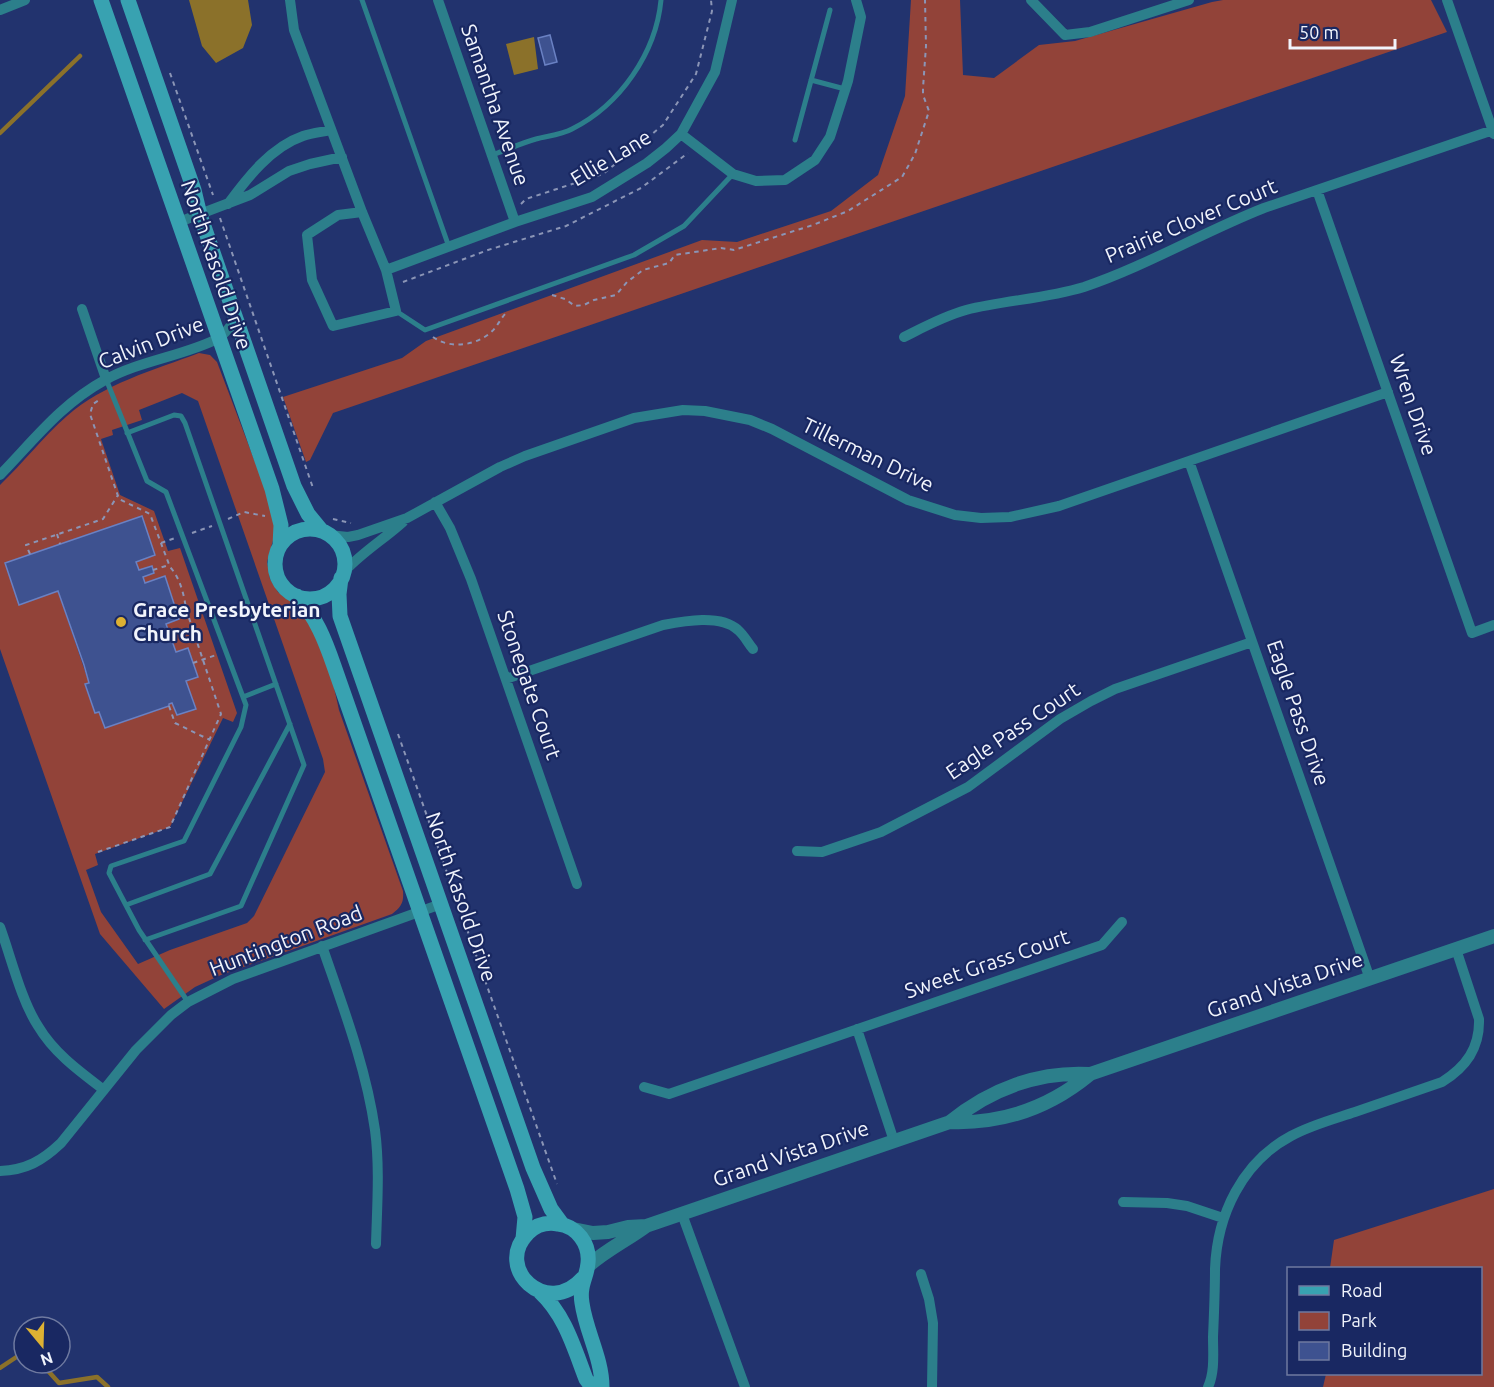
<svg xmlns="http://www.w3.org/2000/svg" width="1494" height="1387" font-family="Ubuntu,sans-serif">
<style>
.green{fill:#924339;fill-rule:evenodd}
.water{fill:#8b712a}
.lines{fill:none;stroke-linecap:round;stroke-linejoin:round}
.stream{stroke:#8b712a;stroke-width:4.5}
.building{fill:#3e5290;stroke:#6a81c3;stroke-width:1.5}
.path{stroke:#8b95b6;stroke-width:2;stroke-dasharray:4.5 4.5;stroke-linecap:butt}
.service{stroke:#2c7f8b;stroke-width:5}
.minor{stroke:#2c7f8b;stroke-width:10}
.tertiary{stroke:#2c7f8b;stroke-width:14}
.secondary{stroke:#38a2b1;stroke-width:15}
.poi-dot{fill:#ddb133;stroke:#192862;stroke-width:2}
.labels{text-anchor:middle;stroke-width:4.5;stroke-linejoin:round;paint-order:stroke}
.street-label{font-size:21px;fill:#f1f4fc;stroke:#192862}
.poi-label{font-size:21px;font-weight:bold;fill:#f1f4fc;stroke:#192862;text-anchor:start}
</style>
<rect width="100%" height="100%" fill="#22336e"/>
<!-- green -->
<path class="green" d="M 911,0 L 960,0 L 963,75 L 994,78 L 1039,45 L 1075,41 L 1212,2 L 1223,0 L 1431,0 L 1447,32 L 333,413 L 310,460 L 306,462 L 283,397 L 402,358 L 426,341 L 702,240 L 737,242 L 831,211 L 878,175 L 905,96 Z
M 199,353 L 210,355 L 217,362 L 263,483 L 275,523 L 275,533 L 267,562 L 270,579 L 278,592 L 305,612 L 331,674 L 339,710 L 403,891 C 404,903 401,907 392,914 L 221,975 L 195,987 L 164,1009 L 100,934 L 0,649 L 0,485 C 23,463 43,437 67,416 C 103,384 154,370 199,353 ZM 182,393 L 198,401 L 323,759 L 325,772 L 254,916 L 247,923 L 170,950 L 138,964 L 101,912 L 86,870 L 98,865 L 95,854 L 170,827 L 223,718 L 233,722 L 237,713 L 180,548 L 168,551 L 154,511 L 120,495 L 101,439 L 113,435 L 112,430 L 142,420 L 139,410 ZM 142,516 L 155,555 L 136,562 L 139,570 L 152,566 L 154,573 L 143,577 L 145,583 L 165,576 L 179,619 L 166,624 L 176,652 L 198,677 L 186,681 L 195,709 L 177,715 L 172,703 L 169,704 L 169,706 L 105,728 L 99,712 L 95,713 L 85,685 L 89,683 L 58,591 L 19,604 L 5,563 Z
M 1494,1189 L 1494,1387 L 1323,1387 L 1326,1374 L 1480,1374 L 1480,1268 L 1330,1268 L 1334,1240 Z"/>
<!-- water -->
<path class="water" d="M 189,0 L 248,0 L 252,25 L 243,48 L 216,63 L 202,46 Z
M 534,37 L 538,69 L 514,75 L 506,44 Z"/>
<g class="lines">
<!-- stream -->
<path class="stream" d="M 0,133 L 80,56
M 41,1363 L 59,1383 L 97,1377 L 108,1387
M 0,1368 L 21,1354 L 24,1355"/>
</g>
<!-- building -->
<path class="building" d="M 550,35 L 557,62 L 545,65 L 538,38 Z
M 142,516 L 155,555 L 136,562 L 139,570 L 152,566 L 154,573 L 143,577 L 145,583 L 165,576 L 179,619 L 166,624 L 176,652 L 188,648 L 198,677 L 186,681 L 196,709 L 177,715 L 172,703 L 169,704 L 169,706 L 105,728 L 99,712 L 95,713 L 85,684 L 89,683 L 84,665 L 58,591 L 19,605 L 5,563 Z"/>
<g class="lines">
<!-- path -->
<path class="path" d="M 170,73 L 213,195
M 521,204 L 526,199 L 603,174 L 663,125 L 696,74 L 712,11 L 711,0
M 220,218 L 313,488
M 403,282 L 488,250 L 566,226 L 641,188 L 688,153
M 552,295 L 565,299 L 575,306 L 584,305 L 594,300 L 616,295 L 627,282 L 643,270 L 669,263 L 675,255 L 721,248 L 734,250 L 813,225 L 848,211 L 902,177 L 915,154 L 929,111 L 923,95 L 923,88 L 926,46 L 925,0
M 433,337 C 449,349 475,346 490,333 C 498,327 500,318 508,311
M 228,519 L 244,512 L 265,516
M 333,519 L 351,523
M 192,533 L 212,526
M 57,534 L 60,544
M 161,543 L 175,538
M 30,554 L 26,545 L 103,519 L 118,495
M 153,570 L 169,565
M 193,663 L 216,655
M 169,706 L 175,723 L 210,740
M 398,734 L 557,1184
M 98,852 L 170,827 L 221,714 L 186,609 C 184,594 180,578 170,567 L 150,514 L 119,499 L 90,414 L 93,404 L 99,400"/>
<!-- service -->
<path class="service" d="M 362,0 L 449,247
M 811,80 L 845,89
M 795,140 L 830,10
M 492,155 C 507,150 521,143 536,139 C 547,136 561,135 572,129 C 620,105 656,53 661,0
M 396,311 L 425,330 L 634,255 L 684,226 L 733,174
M 106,379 L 147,481 L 166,492 L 246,705 L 241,727 L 184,841 L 111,866 L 109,873 L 139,930 L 188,1002
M 127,433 L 174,415 L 181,416 L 185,423 L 304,765 L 241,906 L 145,940
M 243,697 L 276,684
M 126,905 L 210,874 L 290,724"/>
<!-- minor -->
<path class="minor" d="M 290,0 L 294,30 L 362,212 L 386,270 L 396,311 L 333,326 L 312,280 L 307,235 L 338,215 L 362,212
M 438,0 L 515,222
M 1031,0 L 1065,35 L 1090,32 L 1189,0
M 1447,0 L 1494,134
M 0,10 L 25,0
M 681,134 L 733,174 L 756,181 L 785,180 L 815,160 L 830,137 L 848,81 L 861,17 L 856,0
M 1317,190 L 1472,633 L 1494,625
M 228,204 C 247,178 271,147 303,136 C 312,133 322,132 331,130
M 179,222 L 250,195 L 289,171 L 310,164 L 342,157
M 386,270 L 515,222 L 592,197 L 647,163 L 666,148 L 681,134 L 715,72 L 732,0
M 82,309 L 106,379
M 904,337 C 924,327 944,316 966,310 C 1005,300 1045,299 1084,287 C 1146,266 1203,232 1264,208 L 1493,130
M 1189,461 L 1370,979
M 0,475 C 34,440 61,404 105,380 C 139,361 183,356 217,339 C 225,335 231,325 236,319
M 435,502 L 450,528 L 471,579 L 577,884
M 329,535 L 348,537 L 358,535 L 407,518 L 500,467 L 525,456 L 634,418 L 683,410 L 705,411 L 750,420 L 772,429 L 908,500 L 955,515 L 981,518 L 1010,517 L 1059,506 L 1388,392
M 343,573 C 361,553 383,540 403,522
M 506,679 L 663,625 C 684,621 721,614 738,630 C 744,635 748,643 753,649
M 797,851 L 822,852 L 881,832 L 968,787 L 1060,719 L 1091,701 L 1115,689 L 1252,642
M 0,927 C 11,957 21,1000 38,1026 C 54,1053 79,1071 104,1090
M 322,946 C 343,1007 366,1067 375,1130 C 380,1168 377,1207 376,1244
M 857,1029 L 894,1141
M 644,1087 L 669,1094 L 1102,945 L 1122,922
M 0,1171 C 26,1170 42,1161 61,1143 L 136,1050 L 171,1015 L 188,1002 L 233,979 L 441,904
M 1123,1202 L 1167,1203 L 1187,1206 L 1223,1218
M 682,1214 L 745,1387
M 921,1274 L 929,1299 L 933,1323 L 932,1387
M 1208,1387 C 1215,1372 1213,1353 1213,1337 C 1214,1314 1215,1292 1215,1269 C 1217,1215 1242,1162 1291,1136 C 1311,1125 1334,1119 1355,1112 C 1384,1102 1413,1092 1442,1082 C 1466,1067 1480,1048 1479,1019 L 1456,949"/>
<!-- tertiary -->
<path class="tertiary" d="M 950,1122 C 1003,1124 1049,1108 1090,1074 L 1494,936
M 573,1229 L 593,1233 L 608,1232 L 628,1227 L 646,1226 L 950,1122 C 990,1089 1039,1071 1090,1074
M 588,1266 C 606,1250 627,1240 646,1226"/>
<!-- secondary -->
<path class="secondary" d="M 101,0 L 272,489 L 281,525 L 280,545
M 128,0 L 194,190 L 200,215 L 294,486 L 308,514 L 322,531
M275 564a35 35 0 1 1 70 0a35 35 0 1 1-70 0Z
M 341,578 L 339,594 L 340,616 L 533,1168 L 551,1209 L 562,1224
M 297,596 C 316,617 325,640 334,666 L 517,1189 L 525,1217 L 523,1239
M 583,1278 C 547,1319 493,1268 528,1233 C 536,1225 547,1222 558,1224 C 577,1226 590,1244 588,1263 C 587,1277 579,1285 582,1303 C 586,1332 602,1358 602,1387
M 540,1292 C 565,1315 574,1348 586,1379 L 592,1387"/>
</g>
<!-- markers -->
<circle class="poi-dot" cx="121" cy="622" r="6"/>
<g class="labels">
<!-- street labels -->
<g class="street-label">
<text transform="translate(495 105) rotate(71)" y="7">Samantha Avenue</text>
<text transform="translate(611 158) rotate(-31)" y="7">Ellie Lane</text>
<text transform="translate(1191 221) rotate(-23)" y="7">Prairie Clover Court</text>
<text transform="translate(216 265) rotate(71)" y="7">North Kasold Drive</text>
<text transform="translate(151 343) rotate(-21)" y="7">Calvin Drive</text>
<text transform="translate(1413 405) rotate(71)" y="7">Wren Drive</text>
<text transform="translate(868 455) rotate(26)" y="7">Tillerman Drive</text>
<text transform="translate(529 685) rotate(71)" y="7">Stonegate Court</text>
<text transform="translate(1298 713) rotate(71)" y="7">Eagle Pass Drive</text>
<text transform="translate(1013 731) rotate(-34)" y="7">Eagle Pass Court</text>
<text transform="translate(461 897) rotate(71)" y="7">North Kasold Drive</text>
<text transform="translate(286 941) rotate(-21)" y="7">Huntington Road</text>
<text transform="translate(987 964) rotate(-19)" y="7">Sweet Grass Court</text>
<text transform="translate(1285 985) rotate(-19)" y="7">Grand Vista Drive</text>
<text transform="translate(791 1154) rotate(-19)" y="7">Grand Vista Drive</text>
</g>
<!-- poi labels -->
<g class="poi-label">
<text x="133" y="617">Grace Presbyterian<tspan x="133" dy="24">Church</tspan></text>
</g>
</g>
<!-- legend -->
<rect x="1287" y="1267" width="195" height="108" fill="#192862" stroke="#6f7aa0" stroke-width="1.5"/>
<rect x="1299" y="1286" width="30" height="9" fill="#38a2b1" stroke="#6f7aa0" stroke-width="1.5"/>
<text x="1341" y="1297" font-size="18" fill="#f1f4fc">Road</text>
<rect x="1299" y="1312" width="30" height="18" fill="#924339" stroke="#6f7aa0" stroke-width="1.5"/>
<text x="1341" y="1327" font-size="18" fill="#f1f4fc">Park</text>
<rect x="1299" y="1342" width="30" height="18" fill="#3e5290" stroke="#6f7aa0" stroke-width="1.5"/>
<text x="1341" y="1357" font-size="18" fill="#f1f4fc">Building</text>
<!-- north arrow -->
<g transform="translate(42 1345) rotate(161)"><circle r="28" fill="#192862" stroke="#6f7aa0" stroke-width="1.5"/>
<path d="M0-4.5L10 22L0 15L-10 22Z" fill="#ddb133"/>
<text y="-9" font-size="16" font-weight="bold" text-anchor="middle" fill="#f1f4fc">N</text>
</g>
<!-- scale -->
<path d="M1290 39v9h105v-9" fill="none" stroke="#f1f4fc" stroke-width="3"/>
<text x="1299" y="39" font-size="18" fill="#f1f4fc" stroke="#192862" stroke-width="4.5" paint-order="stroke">50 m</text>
</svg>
